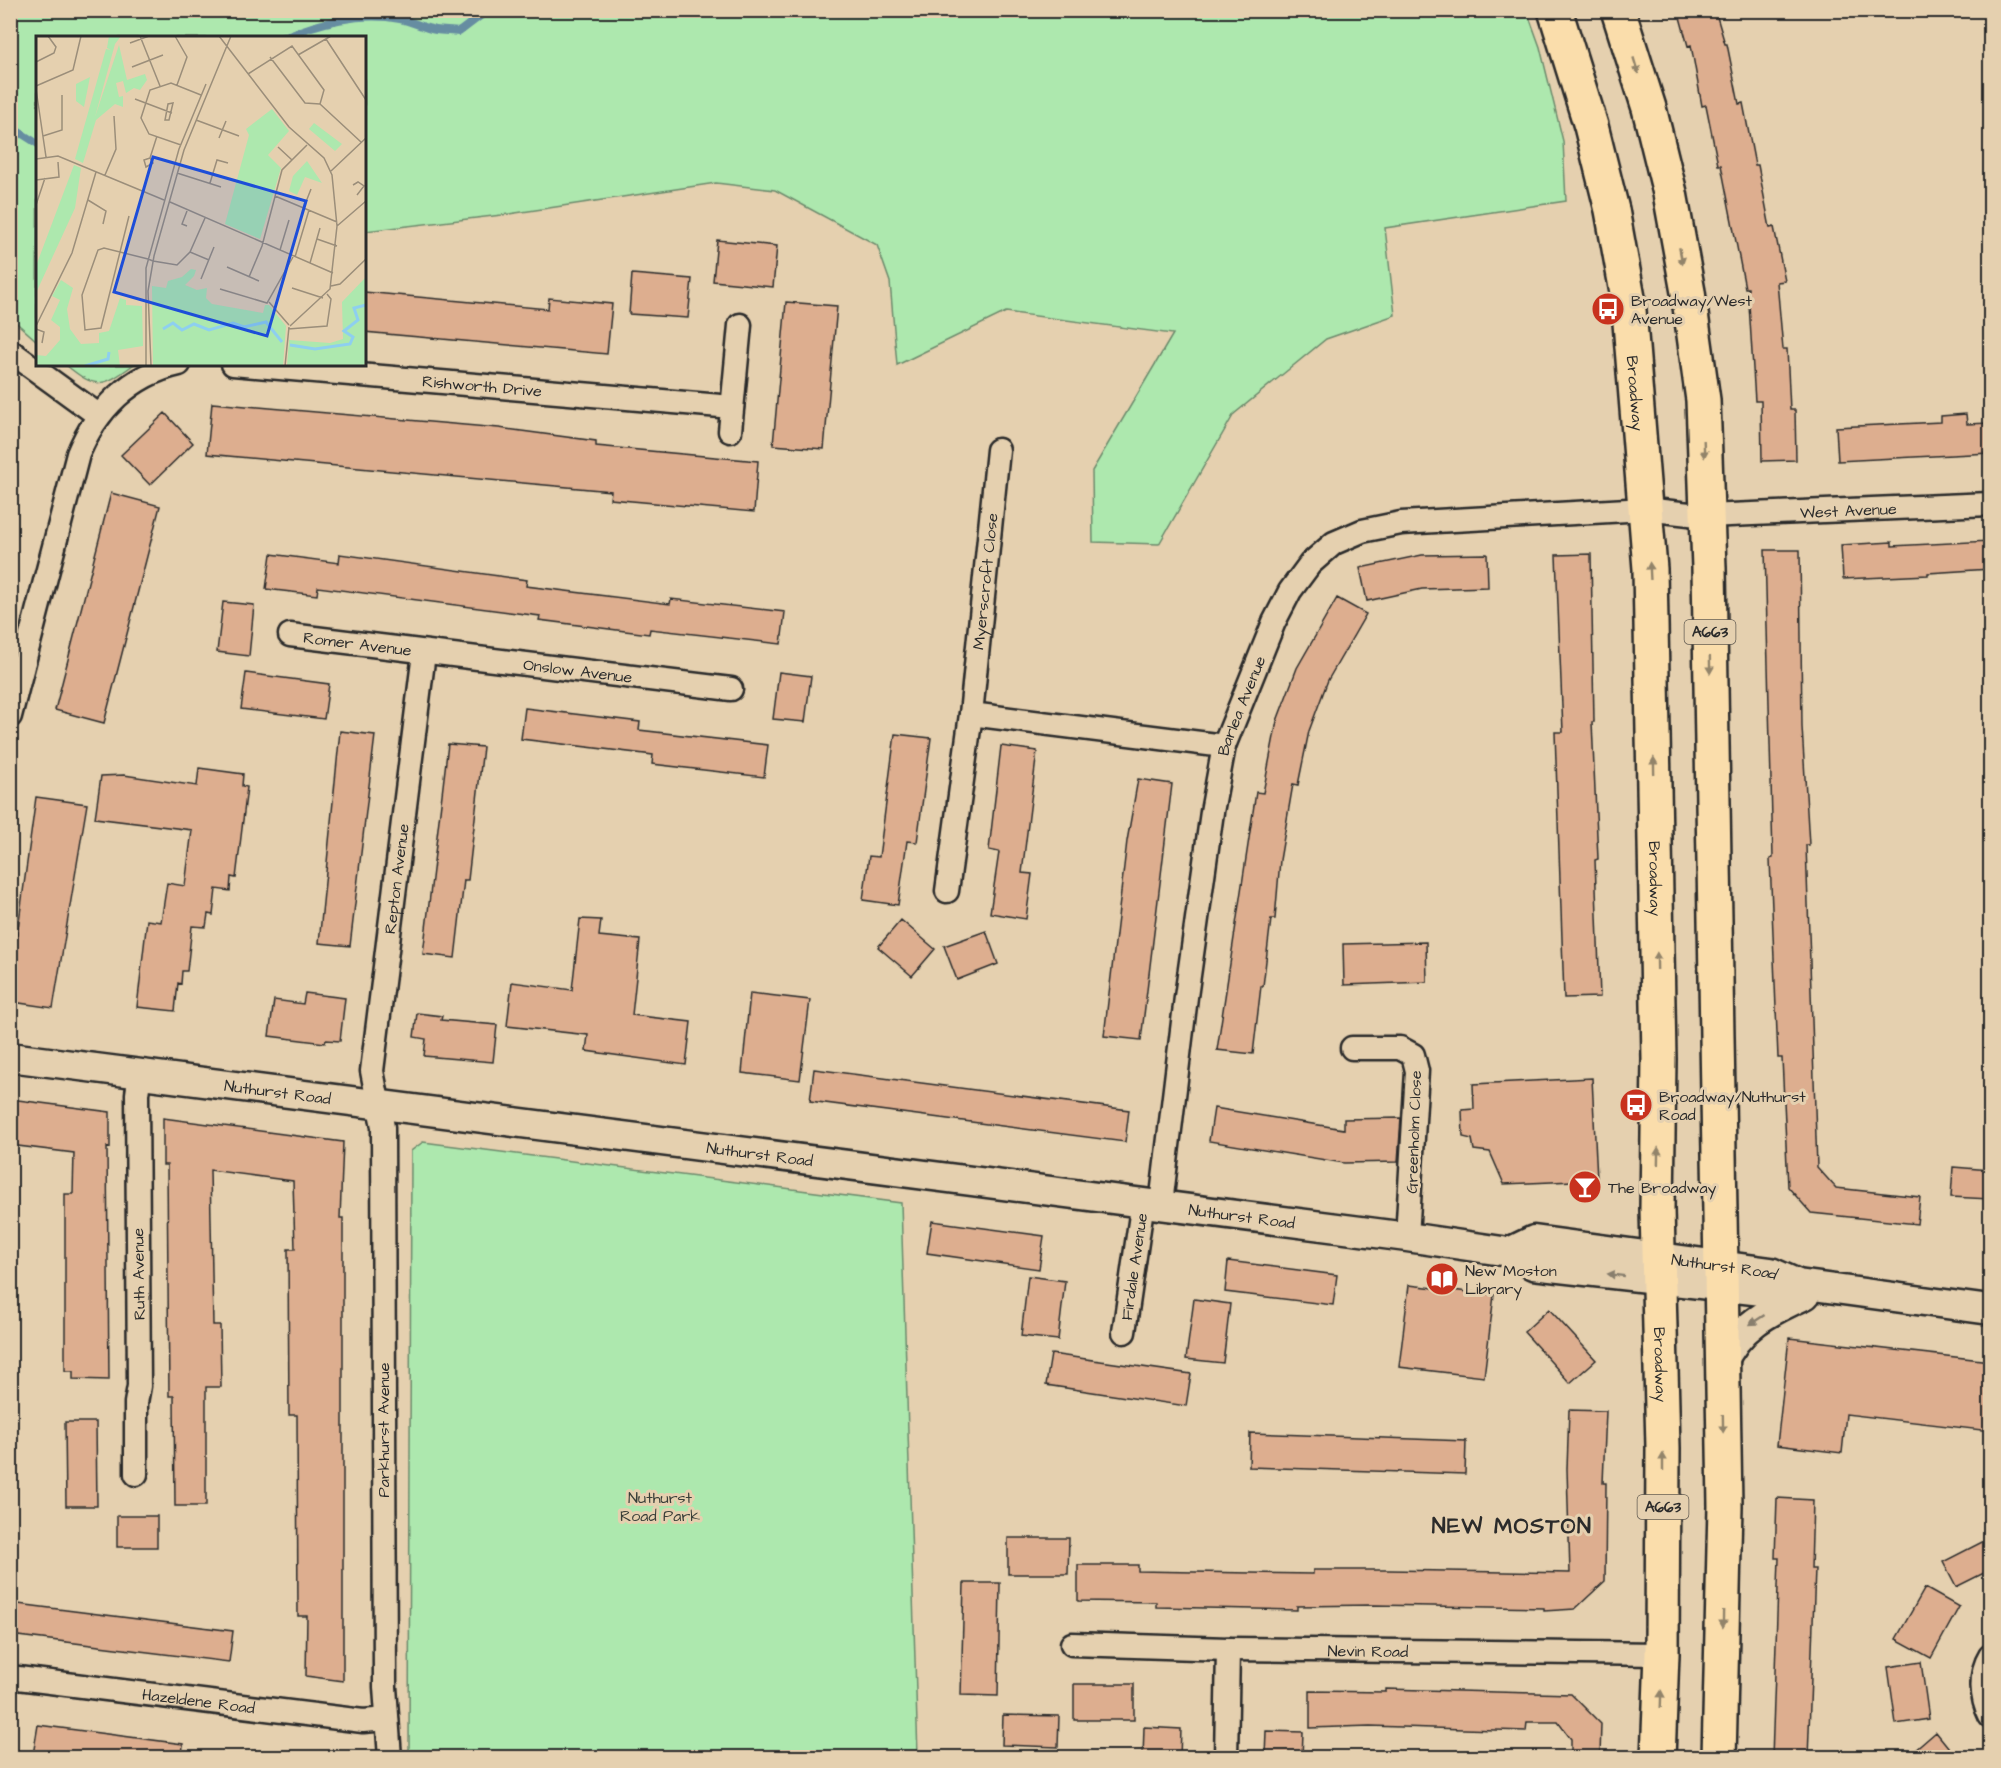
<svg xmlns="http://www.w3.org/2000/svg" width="2001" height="1768" font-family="'Architects Daughter',sans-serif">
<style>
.green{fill:#ade8ae;stroke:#6c8a6c;stroke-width:1.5}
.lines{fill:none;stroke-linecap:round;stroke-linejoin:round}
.stream{stroke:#668da1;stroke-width:8}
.building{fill:#ddae8f;stroke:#2b2b2b;stroke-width:1.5}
.minor-casing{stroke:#2b2b2b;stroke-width:27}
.tertiary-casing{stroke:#2b2b2b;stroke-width:33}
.trunk-casing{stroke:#2b2b2b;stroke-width:38}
.minor{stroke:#e5d0af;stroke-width:22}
.tertiary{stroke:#e5d0af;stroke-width:28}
.trunk{stroke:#faddab;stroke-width:33}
.oneway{fill:#92846b}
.oneway2{fill:#887e6d}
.labels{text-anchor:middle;stroke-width:6;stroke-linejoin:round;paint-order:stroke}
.shield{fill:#e5d0af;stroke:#635c53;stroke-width:1.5}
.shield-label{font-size:15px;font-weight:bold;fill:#2b2b2b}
.poi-label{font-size:16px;fill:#2b2b2b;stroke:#e5d0af;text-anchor:start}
.street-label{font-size:16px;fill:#2b2b2b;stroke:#e5d0af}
.park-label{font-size:16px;fill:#383e38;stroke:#e5d0af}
.district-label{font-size:22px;font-weight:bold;letter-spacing:1.5px;fill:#2b2b2b;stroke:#e5d0af}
.inset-river{fill:none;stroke:#8ecfef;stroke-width:3}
.inset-road{fill:none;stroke:#9b8e7a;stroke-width:1.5}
.view{fill:#1d4ed8;fill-opacity:0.15;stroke:#1d4ed8;stroke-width:3}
.inset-edge{fill:none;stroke:#2b2b2b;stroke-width:3}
</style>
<rect width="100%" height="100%" fill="#e5d0af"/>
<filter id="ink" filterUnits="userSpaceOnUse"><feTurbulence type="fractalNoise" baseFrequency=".0167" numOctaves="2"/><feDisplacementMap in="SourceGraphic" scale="12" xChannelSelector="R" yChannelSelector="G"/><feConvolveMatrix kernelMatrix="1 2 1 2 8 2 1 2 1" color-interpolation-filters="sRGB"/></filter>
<g filter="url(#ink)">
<!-- green -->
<path class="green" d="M 11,10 L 1527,11 L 1540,47 L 1563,141 L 1566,201 L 1385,228 L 1395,315 L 1326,339 L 1234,414 L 1159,544 L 1093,542 L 1092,471 L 1173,334 L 1006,312 L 897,365 L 890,282 L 877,245 L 775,190 L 716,183 L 502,215 L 365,231 L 364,38 L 38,38 L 37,341 L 11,318 Z
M 66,365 L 133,365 C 103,387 96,390 66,365 Z
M 423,1142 L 901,1203 L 918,1757 L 409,1757 L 411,1151 Z"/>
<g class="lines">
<!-- stream -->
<path class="stream" d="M 281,38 C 319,23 359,11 400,19 C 412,21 423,28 436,30 C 443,31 451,31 459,32 L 488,10
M 10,121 L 16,130 L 38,144"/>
</g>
<!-- building -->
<path class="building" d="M 1678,10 L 1715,10 L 1725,44 L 1727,44 L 1739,104 L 1743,103 L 1755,165 L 1758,165 L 1770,228 L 1774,227 L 1785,281 L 1777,282 L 1783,349 L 1787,349 L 1790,410 L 1795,410 L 1796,460 L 1762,461 L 1761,401 L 1755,401 L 1748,288 L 1745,288 L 1721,165 L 1718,165 L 1706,105 L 1702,106 L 1691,45 L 1688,46 Z
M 717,240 L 777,246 L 773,287 L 713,281 Z
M 632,274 L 692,279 L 688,318 L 629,314 Z
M 364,292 L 548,309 L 549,298 L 612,304 L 607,354 L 364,332 Z
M 786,302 L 837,306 L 824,449 L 773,445 Z
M 212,403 L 499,428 L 596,441 L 596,446 L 758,461 L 754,512 L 610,499 L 611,491 L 207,454 Z
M 165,413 L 193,443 L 150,485 L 121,455 Z
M 1966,414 L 1967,424 L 1990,423 L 1990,453 L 1838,461 L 1836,427 L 1941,422 L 1941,416 Z
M 111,493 L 160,506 L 104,723 L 55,710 Z
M 1990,541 L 1990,569 L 1928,573 L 1928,575 L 1843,579 L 1841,545 L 1892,542 L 1892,546 Z
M 1765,550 L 1800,550 L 1802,727 L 1809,845 L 1806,845 L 1817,1167 L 1836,1188 L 1920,1197 L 1917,1224 L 1811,1213 L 1788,1187 L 1782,1058 L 1778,1058 L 1770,859 L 1773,858 Z
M 271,554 L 339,563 L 340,554 L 527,580 L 526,586 L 670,604 L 671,599 L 785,612 L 781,644 L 650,629 L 649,634 L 625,631 L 539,620 L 540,616 L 318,587 L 317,595 L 266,589 Z
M 1487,554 L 1488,587 L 1422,589 L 1367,601 L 1360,568 L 1422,555 Z
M 1591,554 L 1594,722 L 1592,722 L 1598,859 L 1595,860 L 1600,997 L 1564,998 L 1555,732 L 1563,732 L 1556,555 Z
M 1337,598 L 1366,614 L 1328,680 L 1309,731 L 1298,785 L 1293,784 L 1280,860 L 1275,919 L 1271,919 L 1263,986 L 1261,986 L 1253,1054 L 1217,1050 L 1256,792 L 1263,793 L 1277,721 L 1297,668 Z
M 223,602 L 254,605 L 249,656 L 217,652 Z
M 779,672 L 811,676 L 805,722 L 773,719 Z
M 246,673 L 329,684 L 324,719 L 241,709 Z
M 525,708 L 640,722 L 639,730 L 768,745 L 764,777 L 652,764 L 653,755 L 521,739 Z
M 340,731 L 375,735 L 350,946 L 319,943 Z
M 895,734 L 931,738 L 917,842 L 907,841 L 898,905 L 863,900 L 869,856 L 879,857 Z
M 448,744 L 483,747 L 468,880 L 464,880 L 455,958 L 423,954 Z
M 1001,746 L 1037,751 L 1022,873 L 1032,874 L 1026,919 L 990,913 L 999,852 L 989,850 Z
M 199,768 L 243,774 L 242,786 L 247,787 L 236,878 L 231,877 L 230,891 L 216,889 L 213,915 L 208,914 L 206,927 L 192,926 L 187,971 L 182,971 L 181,984 L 178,983 L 175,1011 L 137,1007 L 147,920 L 161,922 L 167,883 L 185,886 L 192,830 L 95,818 L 101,776 L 124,775 L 197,786 Z
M 1138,779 L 1172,784 L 1141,1040 L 1104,1036 L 1127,841 Z
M 36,797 L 87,804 L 53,1008 L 13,1002 L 15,988 L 10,987 Z
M 580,919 L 601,920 L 599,936 L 640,940 L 632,1015 L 691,1022 L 686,1065 L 586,1051 L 588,1035 L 507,1026 L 512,982 L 572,990 Z
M 901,920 L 935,949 L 912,976 L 878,947 Z
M 986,931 L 998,964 L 957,980 L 944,946 Z
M 1426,942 L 1427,982 L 1344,985 L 1343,944 Z
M 305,993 L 345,998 L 340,1041 L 326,1040 L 325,1043 L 269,1036 L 274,1000 L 303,1004 Z
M 750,993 L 810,1000 L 800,1080 L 742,1073 Z
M 417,1013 L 442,1016 L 441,1020 L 497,1025 L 493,1062 L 424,1056 L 426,1039 L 414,1037 Z
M 814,1069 L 1129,1110 L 1125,1142 L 810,1101 Z
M 1592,1078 L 1597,1180 L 1504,1184 L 1490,1152 L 1474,1150 L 1472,1139 L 1463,1137 L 1462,1110 L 1474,1109 L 1473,1084 Z
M 10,1099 L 110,1112 L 110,1148 L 107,1147 L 109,1380 L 73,1379 L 73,1371 L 65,1371 L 65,1194 L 73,1194 L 74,1153 L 10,1145 Z
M 1214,1108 L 1344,1129 L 1344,1119 L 1401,1118 L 1398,1162 L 1344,1163 L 1209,1141 Z
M 163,1118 L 343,1142 L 340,1218 L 343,1218 L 343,1681 L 306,1676 L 307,1616 L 298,1616 L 297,1415 L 289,1415 L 288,1249 L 295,1249 L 293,1181 L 210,1170 L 213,1325 L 220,1325 L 221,1387 L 206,1387 L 206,1506 L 175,1506 L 174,1396 L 169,1396 L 167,1165 L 163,1165 Z
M 1953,1167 L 1990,1170 L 1990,1199 L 1951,1197 Z
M 932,1221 L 1044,1236 L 1039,1269 L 927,1253 Z
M 1228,1261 L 1337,1275 L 1333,1305 L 1225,1292 Z
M 1028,1276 L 1065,1281 L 1058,1340 L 1021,1336 Z
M 1409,1285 L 1494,1295 L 1484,1377 L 1399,1367 Z
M 1194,1299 L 1230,1304 L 1223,1363 L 1186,1359 Z
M 1549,1309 L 1596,1360 L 1570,1383 L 1524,1332 Z
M 1789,1338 L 1990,1361 L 1990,1431 L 1846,1414 L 1842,1453 L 1777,1445 Z
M 1051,1354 L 1191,1374 L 1186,1406 L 1046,1385 Z
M 1569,1410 L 1606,1411 L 1603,1483 L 1606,1483 L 1605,1581 L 1575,1609 L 1544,1611 L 1544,1608 L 1373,1605 L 1297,1606 L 1297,1610 L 1156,1607 L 1156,1602 L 1078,1601 L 1078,1565 L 1138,1565 L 1138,1571 L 1313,1574 L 1313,1570 L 1389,1570 L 1570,1573 L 1567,1469 Z
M 65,1422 L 96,1422 L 97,1506 L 66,1506 Z
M 1250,1433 L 1466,1441 L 1465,1474 L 1249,1467 Z
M 1777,1498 L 1813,1500 L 1811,1569 L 1815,1569 L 1808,1758 L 1772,1758 L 1779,1558 L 1775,1558 Z
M 117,1516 L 157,1516 L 157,1547 L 117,1547 Z
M 1008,1538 L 1069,1538 L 1068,1574 L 1008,1574 Z
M 1990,1538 L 1990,1570 L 1956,1587 L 1943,1562 Z
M 964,1583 L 1000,1583 L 998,1696 L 961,1695 Z
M 1925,1588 L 1959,1607 L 1931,1658 L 1896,1639 Z
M 10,1603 L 233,1631 L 229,1662 L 10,1635 Z
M 1921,1662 L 1929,1719 L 1896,1724 L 1888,1667 Z
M 1074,1684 L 1134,1684 L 1134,1720 L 1074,1720 Z
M 1386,1689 L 1571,1694 L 1601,1724 L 1600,1756 L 1571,1755 L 1571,1739 L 1558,1722 L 1527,1722 L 1526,1731 L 1370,1726 L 1310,1728 L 1310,1691 L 1386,1692 Z
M 1003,1715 L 1059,1716 L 1058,1747 L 1002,1745 Z
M 38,1725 L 183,1744 L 182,1758 L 33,1755 Z
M 1144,1727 L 1181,1729 L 1180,1758 L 1143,1758 Z
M 1266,1731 L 1303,1732 L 1302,1758 L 1265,1758 Z
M 1936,1732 L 1957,1758 L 1906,1758 Z"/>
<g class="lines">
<!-- minor casing -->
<g class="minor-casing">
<g id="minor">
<path d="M 10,351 L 98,415"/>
<path id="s1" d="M 233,364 L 732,407"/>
<path d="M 730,431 L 740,325"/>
<path id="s2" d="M 290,635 L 731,689"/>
<path d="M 971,714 L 1224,746"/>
<path d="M 10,716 L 78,454 C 96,410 130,375 179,364"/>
<path id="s3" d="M 947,891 L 971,714 L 998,450"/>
<path d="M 1352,1048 L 1400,1048 L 1413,1055 L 1417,1071 L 1407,1237"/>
<path id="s4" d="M 1161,1204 L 1186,997 L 1212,812 L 1224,746 L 1274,622 L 1290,591 L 1310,564 L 1334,543 L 1362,531 L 1401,523 L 1645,509 L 1707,516 L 1990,504"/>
<path id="s5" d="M 1124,1332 L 1143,1201"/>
<path d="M 136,1474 L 136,1403 L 139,1386 L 137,1094 L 140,1073"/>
<path id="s6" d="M 1072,1644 L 1228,1649 L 1662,1654"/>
<path d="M 1990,1656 C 1979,1674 1981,1698 1990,1716"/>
<path id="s7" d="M 10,1677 L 363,1721 L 387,1719"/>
<path id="s8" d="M 390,1758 L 385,1687 L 383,1127 L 372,1071 L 424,653"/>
<path d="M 1226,1758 L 1228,1649"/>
</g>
</g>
<!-- tertiary casing -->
<g class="tertiary-casing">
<g id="tertiary">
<path id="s9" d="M 10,1057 L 1407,1237 L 1509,1252 L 1533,1265 L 1771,1292 L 1798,1284"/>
<path id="s10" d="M 1509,1252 L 1534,1240 L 1771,1272 L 1798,1284 L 1990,1310"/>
<path d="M 1722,1365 C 1737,1327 1769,1311 1805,1295"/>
</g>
</g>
<!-- trunk casing -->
<g class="trunk-casing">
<g id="trunk">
<path id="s11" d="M 1555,10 L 1591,126 L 1612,210 L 1628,298 L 1650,569 L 1659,1059 L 1657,1209 L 1663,1448 L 1662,1654 L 1658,1758"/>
<path d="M 1618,10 L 1649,108 L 1670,193 L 1688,292 L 1703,400 L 1709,568 L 1725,1506 L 1719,1758"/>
</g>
</g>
<!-- minor -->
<use href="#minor" class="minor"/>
<!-- tertiary -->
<use href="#tertiary" class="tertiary"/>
<!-- trunk -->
<use href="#trunk" class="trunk"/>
</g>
<!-- one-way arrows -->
<defs><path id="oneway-solid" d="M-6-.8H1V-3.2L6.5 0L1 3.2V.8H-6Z" transform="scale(1.5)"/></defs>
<g class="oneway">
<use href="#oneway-solid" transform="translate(1636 66) rotate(73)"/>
<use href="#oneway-solid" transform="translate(1681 256) rotate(79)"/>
<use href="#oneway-solid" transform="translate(1704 449) rotate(88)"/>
<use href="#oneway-solid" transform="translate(1650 571) rotate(-93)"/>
<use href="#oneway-solid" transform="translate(1710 665) rotate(89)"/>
<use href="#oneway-solid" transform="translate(1654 766) rotate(-91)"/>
<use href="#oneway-solid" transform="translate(1657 961) rotate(-91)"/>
<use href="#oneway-solid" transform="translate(1658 1156) rotate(-89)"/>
<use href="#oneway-solid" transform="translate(1723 1424) rotate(89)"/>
<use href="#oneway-solid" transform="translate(1663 1462) rotate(-90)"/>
<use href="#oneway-solid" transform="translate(1723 1619) rotate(91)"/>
<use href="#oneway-solid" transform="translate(1661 1699) rotate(-88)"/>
</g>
<g class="oneway2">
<use href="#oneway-solid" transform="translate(1616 1275) rotate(-173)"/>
<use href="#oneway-solid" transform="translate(1757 1320) rotate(147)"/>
</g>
</g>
<!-- icons -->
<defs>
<g id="bus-disc" transform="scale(1.725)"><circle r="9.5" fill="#c8321e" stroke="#e5d0af"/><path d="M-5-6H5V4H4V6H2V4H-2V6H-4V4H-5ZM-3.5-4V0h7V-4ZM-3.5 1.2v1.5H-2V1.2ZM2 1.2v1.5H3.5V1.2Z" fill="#fff"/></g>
<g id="bar-disc" transform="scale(1.725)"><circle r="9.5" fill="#c8321e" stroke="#e5d0af"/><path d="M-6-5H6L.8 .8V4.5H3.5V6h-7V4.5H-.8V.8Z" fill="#fff"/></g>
<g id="library-disc" transform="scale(1.725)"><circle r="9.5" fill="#c8321e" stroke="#e5d0af"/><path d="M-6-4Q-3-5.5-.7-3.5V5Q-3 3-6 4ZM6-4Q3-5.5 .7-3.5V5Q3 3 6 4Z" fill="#fff"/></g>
</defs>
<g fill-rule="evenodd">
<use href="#bus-disc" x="1608" y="309"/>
<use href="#bus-disc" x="1636" y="1105"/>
<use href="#bar-disc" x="1585" y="1187"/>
<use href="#library-disc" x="1442" y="1279"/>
</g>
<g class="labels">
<!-- shield labels -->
<g class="shield">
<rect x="1684.5" y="620" width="51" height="24" rx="4.5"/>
<rect x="1637.5" y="1495" width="51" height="24" rx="4.5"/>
</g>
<g class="shield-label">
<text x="1710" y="637">A663</text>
<text x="1663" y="1512">A663</text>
</g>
<!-- poi labels -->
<g class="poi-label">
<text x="1631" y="306">Broadway/West<tspan x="1631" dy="18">Avenue</tspan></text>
<text x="1659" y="1102">Broadway/Nuthurst<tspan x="1659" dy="18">Road</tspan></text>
<text x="1608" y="1193">The Broadway</text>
<text x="1465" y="1276">New Moston<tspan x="1465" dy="18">Library</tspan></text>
</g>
<!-- street labels -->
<g class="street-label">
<text dy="6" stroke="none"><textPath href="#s1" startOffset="250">Rishworth Drive</textPath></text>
<text dy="6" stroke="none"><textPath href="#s11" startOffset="393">Broadway</textPath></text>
<text dy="6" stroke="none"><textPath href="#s4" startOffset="1215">West Avenue</textPath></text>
<text dy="6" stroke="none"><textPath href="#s3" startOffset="312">Myerscroft Close</textPath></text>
<text dy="6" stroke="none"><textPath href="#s2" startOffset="68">Romer Avenue</textPath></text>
<text dy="6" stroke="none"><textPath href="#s2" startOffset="290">Onslow Avenue</textPath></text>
<text dy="6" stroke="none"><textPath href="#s4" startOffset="506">Barlea Avenue</textPath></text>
<text dy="6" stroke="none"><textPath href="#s8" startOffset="882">Repton Avenue</textPath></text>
<text dy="6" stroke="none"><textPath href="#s11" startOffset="879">Broadway</textPath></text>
<text dy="6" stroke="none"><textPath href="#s9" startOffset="270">Nuthurst Road</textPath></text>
<text transform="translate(1413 1132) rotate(-88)" y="6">Greenholm Close</text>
<text dy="6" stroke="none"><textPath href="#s9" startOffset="756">Nuthurst Road</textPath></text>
<text dy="6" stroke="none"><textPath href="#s9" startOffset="1242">Nuthurst Road</textPath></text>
<text dy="6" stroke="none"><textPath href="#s5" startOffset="66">Firdale Avenue</textPath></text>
<text dy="6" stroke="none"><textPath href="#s10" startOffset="220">Nuthurst Road</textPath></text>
<text transform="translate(138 1274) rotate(-91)" y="6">Ruth Avenue</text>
<text dy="6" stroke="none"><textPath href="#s11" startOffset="1365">Broadway</textPath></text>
<text transform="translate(383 1430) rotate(-90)" y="6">Parkhurst Avenue</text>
<text dy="6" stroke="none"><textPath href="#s6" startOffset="296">Nevin Road</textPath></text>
<text dy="6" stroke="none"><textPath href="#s7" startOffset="190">Hazeldene Road</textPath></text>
</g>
<!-- park labels -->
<g class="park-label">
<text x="660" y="1503">Nuthurst<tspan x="660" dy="18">Road Park</tspan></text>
</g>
<!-- district labels -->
<g class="district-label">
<text x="1512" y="1533">NEW MOSTON</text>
</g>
</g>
<!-- overview -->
<g transform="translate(36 36)">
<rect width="330" height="330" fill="#e5d0af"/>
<path d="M 73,0 L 85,0 L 79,8 L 59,81 L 83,9 L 91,44 L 109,38 L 111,44 L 104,54 L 98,52 L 90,57 L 87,45 L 80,47 L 83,61 L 87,60 L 87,71 L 79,68 L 60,84 L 47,127 L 39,123 L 70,13 L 75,14 L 71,12 ZM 54,41 L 48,71 L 40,65 L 40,48 ZM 236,73 L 253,95 L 232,119 L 245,132 L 224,203 L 189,188 L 213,99 L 210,93 ZM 278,87 L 306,108 L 299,115 L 273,93 ZM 271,125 L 286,147 L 269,141 L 261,159 L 253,155 L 257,140 ZM 38,129 L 45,132 L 39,172 L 0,257 L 0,230 ZM 155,233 L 160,234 L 158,240 L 149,249 L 161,254 L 171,252 L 170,262 L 176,268 L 227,277 L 229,269 L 233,269 L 250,290 L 247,330 L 117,330 L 116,250 L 130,252 L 132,245 L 146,241 ZM 330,241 L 330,326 L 327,330 L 251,330 L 253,304 L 294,307 L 307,303 L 306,266 ZM 25,244 L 37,252 L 31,273 L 34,293 L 45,308 L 63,307 L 63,297 L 73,295 L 84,262 L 90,264 L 90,269 L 106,270 L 107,310 L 82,314 L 84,330 L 0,330 L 0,319 L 10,320 L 24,304 L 24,291 L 15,284 L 24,264 L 16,260 Z" fill="#ade8ae"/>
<path class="inset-river" d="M 127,293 L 137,287 L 146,294 L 158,288 L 173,294 L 197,287 L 208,291 L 230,286 L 246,306M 254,309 L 279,313 L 314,308 L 317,301 L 308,295 L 322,284 L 318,272 L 330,269M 49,330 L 72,323 L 73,316"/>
<path class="inset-road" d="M 104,0 L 124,50M 139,0 L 151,21 L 141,49M 183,0 L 253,91 L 288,122 L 296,139 L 301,190 L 294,253 L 254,290M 290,3 L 330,64M 94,7 L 113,0M 262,19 L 295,0M 234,21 L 269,67 L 284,68M 0,26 L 18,17 L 20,11 L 12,0M 96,31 L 127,19M 212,38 L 256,10 L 288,54 L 284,68M 0,50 L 37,34 L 45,0M 0,53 L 10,121M 99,63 L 136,77M 137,67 L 133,84 L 129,84 L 132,68 ZM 284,68 L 325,106M 160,84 L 203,100M 7,100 L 26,94 L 26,59M 183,102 L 190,85M 145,109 L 113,98 L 105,82 L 114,54 L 135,47 L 165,59M 242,111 L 256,124M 114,122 L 108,124 L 110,131 L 117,127 L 114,122 L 121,100M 0,123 L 22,120 L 128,164M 295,135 L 330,102M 141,137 L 185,151M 69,139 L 80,113 L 78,80M 0,144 L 23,141 L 22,126M 174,147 L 181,124 L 192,127M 317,149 L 322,146 L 328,150 L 321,159M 239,160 L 301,186M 52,164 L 70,175 L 67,188M 134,166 L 297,237M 0,169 L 9,142M 268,171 L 275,153M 151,175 L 146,188 L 151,190M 93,180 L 65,292 L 49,294 L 46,259 L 62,214 L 68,212 L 112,223 L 117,225 L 141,229 L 154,216 L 169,182M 301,190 L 330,165M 281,203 L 301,210M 244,214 L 253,184M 154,216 L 173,224M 259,221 L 273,174M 274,227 L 284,192M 191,231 L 223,245M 213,241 L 226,210 L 246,134 L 271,109M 165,243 L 178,211M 295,250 L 304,248 L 330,223M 256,252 L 287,262M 184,253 L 231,267 L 257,221M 233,266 L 253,289M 0,290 L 36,217 L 60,136M 0,293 L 8,296 L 6,307M 252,293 L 291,290 L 295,263 L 291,258M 110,330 L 110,232 L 143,113 L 170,48M 115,330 L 112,255 L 118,220 L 148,114 L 195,0M 249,330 L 253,291"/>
<path class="view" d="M 117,121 L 270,165 L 231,300 L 78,256 Z"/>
<rect width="330" height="330" class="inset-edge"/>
</g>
<!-- margin -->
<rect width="2001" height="1768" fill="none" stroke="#e5d0af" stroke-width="36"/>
<rect x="18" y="18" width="1965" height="1732" fill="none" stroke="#2b2b2b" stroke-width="2" filter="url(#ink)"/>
</svg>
